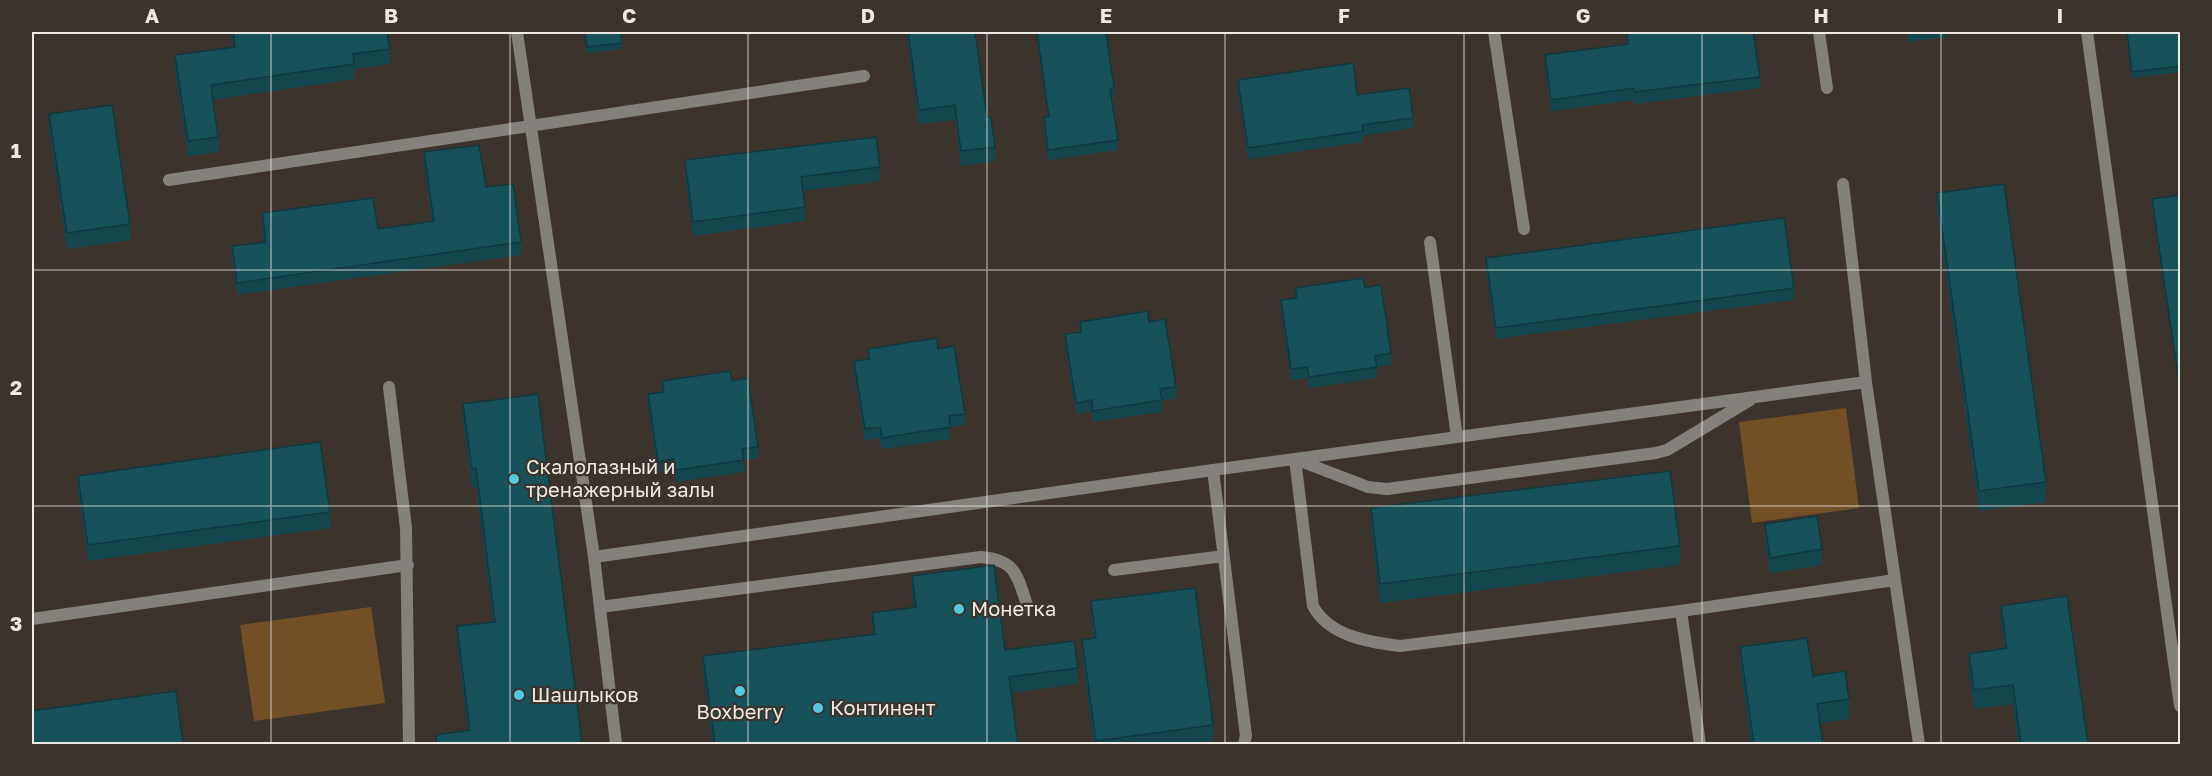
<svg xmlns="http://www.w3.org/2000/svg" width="2212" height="776" font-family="'Golos Text',sans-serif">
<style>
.green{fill:#734f26}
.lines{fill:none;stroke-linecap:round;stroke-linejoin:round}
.lane{stroke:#84807c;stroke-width:12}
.street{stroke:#84807c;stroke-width:12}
.wall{fill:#14464d}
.building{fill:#17515a;stroke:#10393f;stroke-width:1.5}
.grid{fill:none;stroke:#eee9e3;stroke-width:1.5;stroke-opacity:0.55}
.poi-dot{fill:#54cade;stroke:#3c342c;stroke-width:2}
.labels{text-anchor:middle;stroke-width:4.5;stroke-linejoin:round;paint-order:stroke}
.poi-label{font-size:20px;fill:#eee9e3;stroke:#3c342c;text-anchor:start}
.neatline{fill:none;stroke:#eee9e3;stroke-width:2}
.grid-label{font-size:20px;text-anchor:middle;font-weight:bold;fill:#eee9e3}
</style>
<rect width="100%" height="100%" fill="#3c342c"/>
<!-- green -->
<path class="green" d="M 1846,408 L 1859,508 L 1752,523 L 1739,422 Z
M 371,607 L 385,703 L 254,721 L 240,625 Z"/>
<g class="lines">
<!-- lane -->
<path class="lane" d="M 1494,32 L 1524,229
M 1819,32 L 1827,88
M 2087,32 L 2180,706
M 169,180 L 864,76
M 1843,184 L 1866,382 L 1919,744
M 1430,242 L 1457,437
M 389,387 L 406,528 L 409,744
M 1213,470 L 1246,736 L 1244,744
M 594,557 L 1213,470 L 1866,382
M 1114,570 L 1224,556
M 600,607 L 981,557 C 1016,560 1017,575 1027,605
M 1681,611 L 1400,646 C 1368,642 1329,636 1313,606 L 1295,459 L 1368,487 L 1387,489 L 1656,453 L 1667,450 L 1750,400
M 32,619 L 408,565
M 1700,744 L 1681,611 L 1895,580"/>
<!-- street -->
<path class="street" d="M 517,32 L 594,557 L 616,744"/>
</g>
<!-- wall -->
<path class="wall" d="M 231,32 L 387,32 L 390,49 L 390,64 L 354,69 L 354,79 L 213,100 L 218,137 L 218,152 L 188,156 L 175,70 L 175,55 L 233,47 Z
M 584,32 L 621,32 L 622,49 L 587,53 Z
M 906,32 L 975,32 L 987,117 L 995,147 L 995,161 L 961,166 L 955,120 L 919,124 Z
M 1036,32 L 1106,32 L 1114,88 L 1114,99 L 1112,99 L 1118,140 L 1118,150 L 1048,160 L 1044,128 L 1044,117 L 1048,117 Z
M 1625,32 L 1753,32 L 1760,77 L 1760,88 L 1634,104 L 1634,100 L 1551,111 L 1545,67 L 1545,55 L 1627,44 Z
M 1907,32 L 1947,32 L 1947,37 L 1908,42 Z
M 2126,32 L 2181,32 L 2181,72 L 2132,78 Z
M 1238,80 L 1357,95 L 1413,118 L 1413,128 L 1363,136 L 1363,142 L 1248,159 L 1238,91 Z
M 49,114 L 130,224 L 130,240 L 67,249 L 49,130 Z
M 424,152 L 486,187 L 521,242 L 521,255 L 237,295 L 232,259 L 232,246 L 264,242 L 262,226 L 262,213 L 378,229 L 432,221 L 424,165 Z
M 685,160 L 880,167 L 880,181 L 803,191 L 805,207 L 805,221 L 693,236 L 685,174 Z
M 1937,193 L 2046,482 L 2046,502 L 1979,511 L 1937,212 Z
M 2181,195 L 2181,402 L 2152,205 L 2152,199 Z
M 1486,258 L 1794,288 L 1794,300 L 1496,339 L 1486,269 Z
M 1295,288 L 1365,288 L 1391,353 L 1391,365 L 1377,367 L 1377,378 L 1309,388 L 1307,378 L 1291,380 L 1281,312 L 1281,300 L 1295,299 Z
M 1080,322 L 1149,322 L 1176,387 L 1176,399 L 1162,400 L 1162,412 L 1093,422 L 1092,411 L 1076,414 L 1065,346 L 1065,334 L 1080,332 Z
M 868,349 L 938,349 L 965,414 L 965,425 L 950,427 L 950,439 L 882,449 L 880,438 L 865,441 L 854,373 L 854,361 L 868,359 Z
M 662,381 L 732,381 L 758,447 L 758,458 L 744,460 L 744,472 L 676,482 L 674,471 L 658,473 L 648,405 L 648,394 L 662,392 Z
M 463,404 L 582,744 L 436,744 L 436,735 L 468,730 L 457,645 L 457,626 L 493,622 L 476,487 L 472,487 L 463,422 Z
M 78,476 L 330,512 L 330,528 L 88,561 L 78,491 Z
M 1371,508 L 1680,546 L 1680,565 L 1380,603 L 1371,528 Z
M 1765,524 L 1822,549 L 1822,565 L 1770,573 L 1765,540 Z
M 912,576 L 1005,650 L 1078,668 L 1078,684 L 1011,693 L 1018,744 L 713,744 L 703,672 L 703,656 L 873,634 L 872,613 L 914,607 L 912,592 Z
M 1091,601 L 1213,725 L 1213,741 L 1188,744 L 1094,744 L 1082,656 L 1082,640 L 1094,638 L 1091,617 Z
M 2001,606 L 2088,744 L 2018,744 L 2013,704 L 1974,709 L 1969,673 L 1969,654 L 2005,648 L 2001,625 Z
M 1740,647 L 1813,676 L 1849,699 L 1849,719 L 1820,723 L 1823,744 L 1751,744 L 1740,666 Z"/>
<!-- building -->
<path class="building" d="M 233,32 L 387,32 L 390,49 L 353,54 L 354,64 L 211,85 L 218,137 L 188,141 L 175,55 L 235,47 Z
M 585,32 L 621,32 L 622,43 L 587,47 Z
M 908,32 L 975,32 L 987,117 L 991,117 L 995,147 L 961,151 L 955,105 L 919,110 Z
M 1037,32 L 1106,32 L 1114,88 L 1110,89 L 1118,140 L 1048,150 L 1044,117 L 1049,117 Z
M 1627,32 L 1753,32 L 1760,77 L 1634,92 L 1634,88 L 1551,100 L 1545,55 L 1628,44 Z
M 2127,32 L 2181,32 L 2181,66 L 2132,72 Z
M 1353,63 L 1357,95 L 1409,88 L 1413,118 L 1362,125 L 1363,131 L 1248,148 L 1238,80 Z
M 112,105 L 130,224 L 67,233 L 49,114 Z
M 876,137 L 880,167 L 801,177 L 805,207 L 693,222 L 685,160 Z
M 479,145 L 486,187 L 513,184 L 521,242 L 237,283 L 232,246 L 266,242 L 262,213 L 373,198 L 378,229 L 434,221 L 424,152 Z
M 2004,184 L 2046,482 L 1979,491 L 1937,193 Z
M 2181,195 L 2181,396 L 2152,199 Z
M 1784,218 L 1794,288 L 1496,328 L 1486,258 Z
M 1363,278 L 1365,288 L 1381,285 L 1391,353 L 1375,356 L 1377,367 L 1309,377 L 1307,367 L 1291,369 L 1281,300 L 1297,298 L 1295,288 Z
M 1148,311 L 1149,322 L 1165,319 L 1176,387 L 1160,389 L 1162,400 L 1093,411 L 1092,400 L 1076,403 L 1065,334 L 1081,332 L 1080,322 Z
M 937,338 L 938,349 L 954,346 L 965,414 L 949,416 L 950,427 L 882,438 L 880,427 L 865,429 L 854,361 L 870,359 L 868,349 Z
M 730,371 L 732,381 L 748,378 L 758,447 L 742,449 L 744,460 L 676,470 L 674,459 L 658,462 L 648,394 L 664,392 L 662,381 Z
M 538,394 L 582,744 L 437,744 L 436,735 L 470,730 L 457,626 L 495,622 L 476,468 L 472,469 L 463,404 Z
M 320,442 L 330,512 L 88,545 L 78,476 Z
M 1670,471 L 1680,546 L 1380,584 L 1371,508 Z
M 1817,516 L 1822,549 L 1770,558 L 1765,524 Z
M 994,565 L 1005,650 L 1074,641 L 1078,668 L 1009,677 L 1018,744 L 715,744 L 703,656 L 875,634 L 872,613 L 916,607 L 912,576 Z
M 1195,588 L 1213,725 L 1096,741 L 1082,640 L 1096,638 L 1091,601 Z
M 2067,596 L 2088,744 L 2021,744 L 2013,685 L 1974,690 L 1969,654 L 2007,648 L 2001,606 Z
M 1807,638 L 1813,676 L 1845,671 L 1849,699 L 1817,704 L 1823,744 L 1754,744 L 1740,647 Z
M 176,691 L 183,744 L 32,744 L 32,711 Z"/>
<!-- grid -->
<path class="grid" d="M 271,32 L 271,744M 510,32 L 510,744M 748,32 L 748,744M 987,32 L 987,744M 1225,32 L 1225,744M 1464,32 L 1464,744M 1702,32 L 1702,744M 1941,32 L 1941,744M 32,270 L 2180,270M 32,506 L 2180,506"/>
<!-- markers -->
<g class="poi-dot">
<circle cx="514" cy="479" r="6"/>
<circle cx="959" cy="609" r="6"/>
<circle cx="740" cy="691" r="6"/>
<circle cx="519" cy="695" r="6"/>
<circle cx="818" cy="708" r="6"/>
</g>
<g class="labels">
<!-- poi labels -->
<g class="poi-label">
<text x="526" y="474">Скалолазный и<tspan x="526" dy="23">тренажерный залы</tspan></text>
<text x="971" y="616">Монетка</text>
<text x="531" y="702">Шашлыков</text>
<text x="830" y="715">Континент</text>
<text x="740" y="719" text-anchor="middle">Boxberry</text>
</g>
</g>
<!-- border -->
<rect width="2212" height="776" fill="none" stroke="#3c342c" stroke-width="66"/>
<rect x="33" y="33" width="2146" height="710" class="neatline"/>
<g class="grid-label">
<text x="152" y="23">A</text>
<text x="391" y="23">B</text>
<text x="629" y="23">C</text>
<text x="868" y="23">D</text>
<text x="1106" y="23">E</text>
<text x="1344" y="23">F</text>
<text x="1583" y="23">G</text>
<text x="1821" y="23">H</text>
<text x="2060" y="23">I</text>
<text x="16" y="158">1</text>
<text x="16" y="395">2</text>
<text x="16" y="631">3</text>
</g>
</svg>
